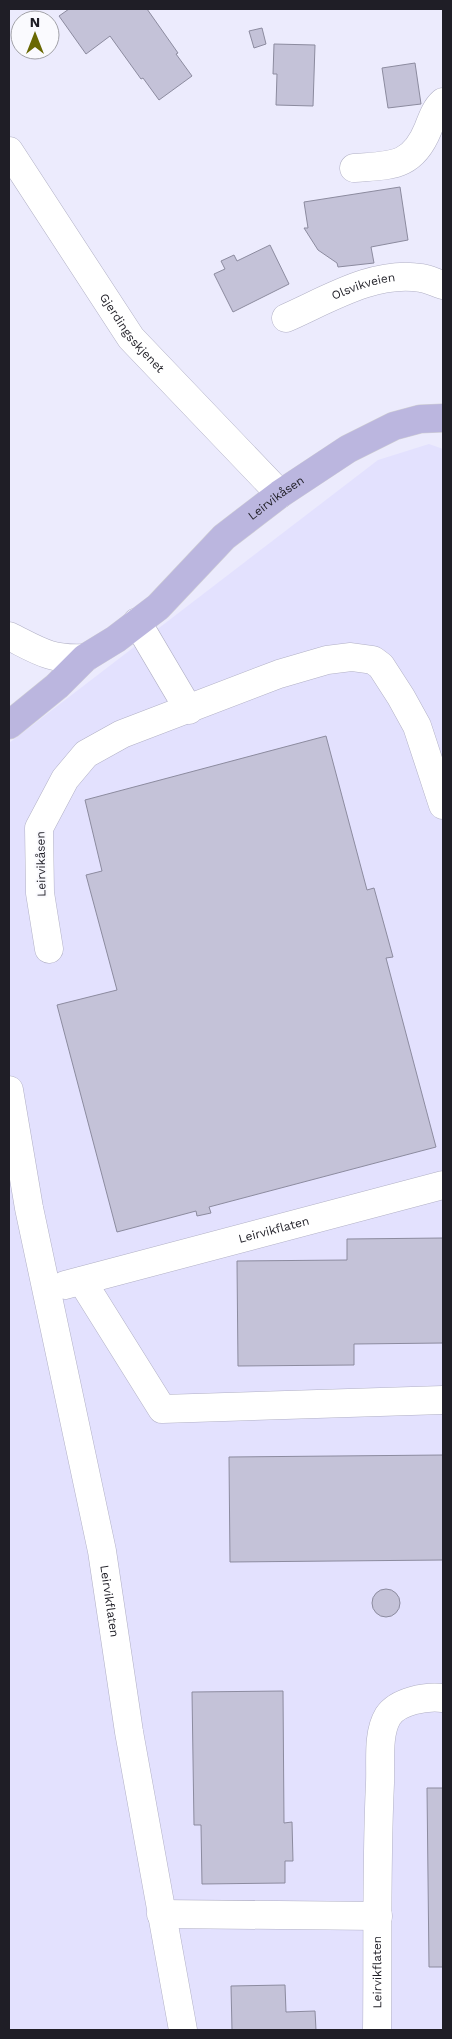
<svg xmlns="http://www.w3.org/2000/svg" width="452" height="2039" font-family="'Work Sans',sans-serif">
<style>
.built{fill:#e3e1fe}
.building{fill:#c4c2d8;stroke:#8c8b9f}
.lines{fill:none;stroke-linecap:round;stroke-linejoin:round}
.minor-casing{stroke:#b1b0c5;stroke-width:29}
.major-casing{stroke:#d2d2d4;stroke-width:29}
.minor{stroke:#fff;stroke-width:28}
.major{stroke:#bbb6df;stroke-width:28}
.labels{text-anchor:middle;stroke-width:4;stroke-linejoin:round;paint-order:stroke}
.street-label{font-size:12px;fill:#1f1e26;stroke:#fafafe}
</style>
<rect width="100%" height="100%" fill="#ecebfd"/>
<!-- built -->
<path class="built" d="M 429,444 L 443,449 L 443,2030 L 9,2030 L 9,743 L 378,460 Z"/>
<!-- building -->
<path class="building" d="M 69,9 L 147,9 L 178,53 L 176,54 L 192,76 L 159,100 L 143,78 L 141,79 L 110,36 L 86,54 L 59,16 Z
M 262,28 L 266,44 L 254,48 L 249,31 Z
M 274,44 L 315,45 L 313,106 L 276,105 L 277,74 L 273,74 Z
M 415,63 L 421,104 L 388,108 L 382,68 Z
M 400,187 L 408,240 L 371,247 L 374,263 L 338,267 L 337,263 L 318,250 L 304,228 L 308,228 L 304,202 Z
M 270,245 L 289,284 L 233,312 L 214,274 L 225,269 L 221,261 L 234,255 L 237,261 Z
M 326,736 L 367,890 L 374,888 L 393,957 L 386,958 L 436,1147 L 209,1207 L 211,1213 L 197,1216 L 196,1211 L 117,1232 L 57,1005 L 117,990 L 86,875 L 102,871 L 85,800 Z
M 443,1238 L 443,1343 L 354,1344 L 354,1365 L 238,1366 L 237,1261 L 347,1260 L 347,1239 Z
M 443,1455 L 443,1560 L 230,1562 L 229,1457 Z
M372 1603a14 14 0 1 1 28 0a14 14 0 1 1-28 0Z
M 283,1691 L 284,1823 L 292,1822 L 293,1861 L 285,1861 L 285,1883 L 202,1884 L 201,1825 L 194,1825 L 192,1692 Z
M 427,1788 L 443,1788 L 443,1967 L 429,1967 Z
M 285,1985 L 286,2012 L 315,2011 L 316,2030 L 232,2030 L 231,1986 Z"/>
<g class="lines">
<!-- minor casing -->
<g class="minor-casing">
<g id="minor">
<path id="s1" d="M 9,151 L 131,338 L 280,494"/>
<path d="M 354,168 C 391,165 412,168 428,129 C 432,119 435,109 443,102"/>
<path id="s2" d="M 286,318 C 327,300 375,270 421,278 C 429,279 436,283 443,285"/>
<path d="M 137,622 L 189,710"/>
<path d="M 9,636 C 39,651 50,660 85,658"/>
<path d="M 49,949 L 40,893 L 39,828 L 65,779 L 86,754 L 122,734 L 279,674 L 327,660 L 351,657 L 373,660 L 381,666 L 401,697 L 417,726 L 443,805"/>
<path id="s3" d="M 9,1090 L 29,1208 L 102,1551 L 129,1732 L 183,2030"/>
<path d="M 82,1281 L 162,1409 L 443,1400"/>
<path id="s4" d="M 65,1285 L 443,1185"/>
<path d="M 161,1914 L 378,1916"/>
<path id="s5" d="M 377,2030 C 378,1948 376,1866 380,1783 C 381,1763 377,1734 388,1716 C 398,1701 426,1696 443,1698"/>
</g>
</g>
<!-- major casing -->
<g class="major-casing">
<g id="major">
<path id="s6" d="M 9,725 L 57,686 L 85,658 L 116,639 L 158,607 L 224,537 L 280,494 L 348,449 L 394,426 L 420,419 L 443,418"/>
</g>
</g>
<!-- minor -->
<use href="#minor" class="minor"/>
<!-- major -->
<use href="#major" class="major"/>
</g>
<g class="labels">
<!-- street labels -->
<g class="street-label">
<text dy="4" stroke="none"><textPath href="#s2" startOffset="84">Olsvikveien</textPath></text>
<text dy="4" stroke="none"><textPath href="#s1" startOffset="220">Gjerdingsskjenet</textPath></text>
<text dy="4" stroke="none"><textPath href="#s6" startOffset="352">Leirvikåsen</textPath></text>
<text transform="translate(41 864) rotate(-91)" y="4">Leirvikåsen</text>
<text dy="4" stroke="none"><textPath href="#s4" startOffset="216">Leirvikflaten</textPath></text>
<text dy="4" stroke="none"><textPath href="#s3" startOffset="521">Leirvikflaten</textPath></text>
<text dy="4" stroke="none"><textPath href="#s5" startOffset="58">Leirvikflaten</textPath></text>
</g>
</g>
<!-- border -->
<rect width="452" height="2039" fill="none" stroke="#1f1e26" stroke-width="20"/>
<!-- north arrow -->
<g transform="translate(35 35)"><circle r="24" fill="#fafafe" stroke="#a2a2a8"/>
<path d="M0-4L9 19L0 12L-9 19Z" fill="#696802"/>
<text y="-8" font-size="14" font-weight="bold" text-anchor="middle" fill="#1f1e26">N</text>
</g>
</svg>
